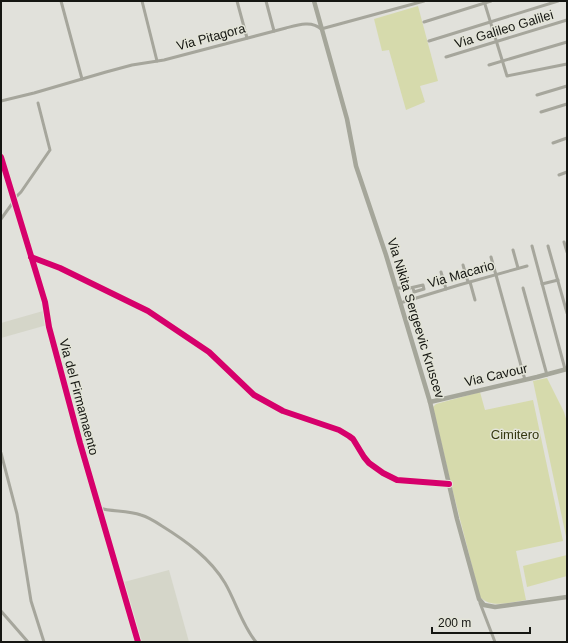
<svg xmlns="http://www.w3.org/2000/svg" width="568" height="643" font-family="Arial,sans-serif">
<rect width="100%" height="100%" fill="#e1e1db"/>
<!-- built -->
<g fill="#d5d6c9">
<polygon points="43,311 47,325 1,338 1,323"/>
<polygon points="169,570 189,642 141,642 124,582"/>
</g>
<!-- green -->
<g fill="#d6daac">
<polygon points="418,6 438,81 420,86 425,102 406,110 389,50 382,51 374,19"/>
<polygon points="547,378 564,412 567,422 567,541 533,381"/>
<path d="M480,392L485,410L533,400L563,541L516,551L526,600C511,602 492,609 480,597L451,484L433,407L436,404Z"/>
<polygon points="567,555 567,576 527,587 523,566"/>
</g>
<g fill="none" stroke-linecap="round" stroke-linejoin="round">
<!-- street -->
<g stroke="#a6a69c" stroke-width="3">
<polyline points="61,1 82,79"/>
<polyline points="142,1 157,61"/>
<polyline points="237,1 247,38"/>
<polyline points="266,1 274,31"/>
<polyline points="484,1 507,76 567,64"/>
<polyline points="424,22 491,1"/>
<polyline points="429,41 558,1"/>
<polyline points="446,57 567,20"/>
<polyline points="489,65 567,42"/>
<polyline points="537,95 567,86"/>
<path d="M1,101L34,93L106,72L132,65L164,60L286,28C297,25 312,20 321,29L424,1"/>
<polyline points="541,112 567,104"/>
<polyline points="553,143 567,138"/>
<polyline points="1,157 45,302 49,327 80,443 138,642"/>
<polyline points="559,175 567,172"/>
<polyline points="13,197 17,196 21,192 50,150 38,103"/>
<polyline points="1,219 14,201"/>
<polyline points="564,242 567,252"/>
<polyline points="532,246 565,369"/>
<polyline points="548,246 567,313"/>
<polyline points="513,250 518,268"/>
<polyline points="31,257 60,268 148,311 209,352 254,395 283,411 339,430 349,436 353,439 364,457 369,463 383,473 397,480 449,484"/>
<polyline points="491,257 525,380"/>
<polyline points="463,265 468,282"/>
<polyline points="441,272 446,289"/>
<polyline points="470,282 475,300"/>
<polyline points="542,284 558,280"/>
<polyline points="396,288 410,288 423,285 424,289 414,292 413,288"/>
<polyline points="523,288 547,375"/>
<polyline points="400,303 459,285 527,266"/>
<polyline points="1,453 17,514 31,601 44,642"/>
<path d="M99,508C112,512 127,510 141,515C148,517 156,522 162,526C186,541 210,558 225,583C236,602 242,625 256,642"/>
<polyline points="480,603 495,642"/>
<polyline points="1,611 28,642"/>
</g>
<!-- secondary -->
<g stroke="#a5a69a" stroke-width="4.5">
<polyline points="314,1 347,119 356,166 386,255 430,402 457,519 479,599 484,605 495,607 567,597"/>
<polyline points="430,402 537,377 567,369"/>
</g>
<!-- cycleway casing -->
<g stroke="#e3e4d8" stroke-width="8">
<g id="cycleway">
<polyline points="1,157 45,302 49,327 80,443 138,642"/>
<polyline points="31,257 60,268 148,311 209,352 254,395 283,411 339,430 349,436 353,439 364,457 369,463 383,473 397,480 449,484"/>
</g>
</g>
<!-- cycleway -->
<use href="#cycleway" stroke="#d6006c" stroke-width="6"/>
</g>
<g text-anchor="middle" dominant-baseline="central" stroke-width="3" stroke-linejoin="round" paint-order="stroke">
<!-- street labels -->
<g font-size="13" fill="#151612" stroke="#e3e4d8">
<text transform="translate(504 29) rotate(-17)">Via Galileo Galilei</text>
<text transform="translate(211 37) rotate(-15)">Via Pitagora</text>
<text transform="translate(461 274) rotate(-16)">Via Macario</text>
<text transform="translate(416 318) rotate(73)">Via Nikita Sergeevic Kruscev</text>
<text transform="translate(496 375) rotate(-13)">Via Cavour</text>
<text transform="translate(79 397) rotate(75)">Via del Firmamaento</text>
</g>
<!-- park labels -->
<g font-size="13" fill="#353711" stroke="#e3e4d8">
<text x="515" y="434">Cimitero</text>
</g>
</g>
<!-- border -->
<rect width="568" height="643" fill="none" stroke="#151612" stroke-width="4"/>
<!-- scale -->
<path d="M432 627v6h98v-6" fill="none" stroke="#151612" stroke-width="2"/>
<text x="438" y="627" font-size="12" fill="#151612" stroke="#e3e4d8" stroke-width="3" paint-order="stroke">200 m</text>
</svg>
